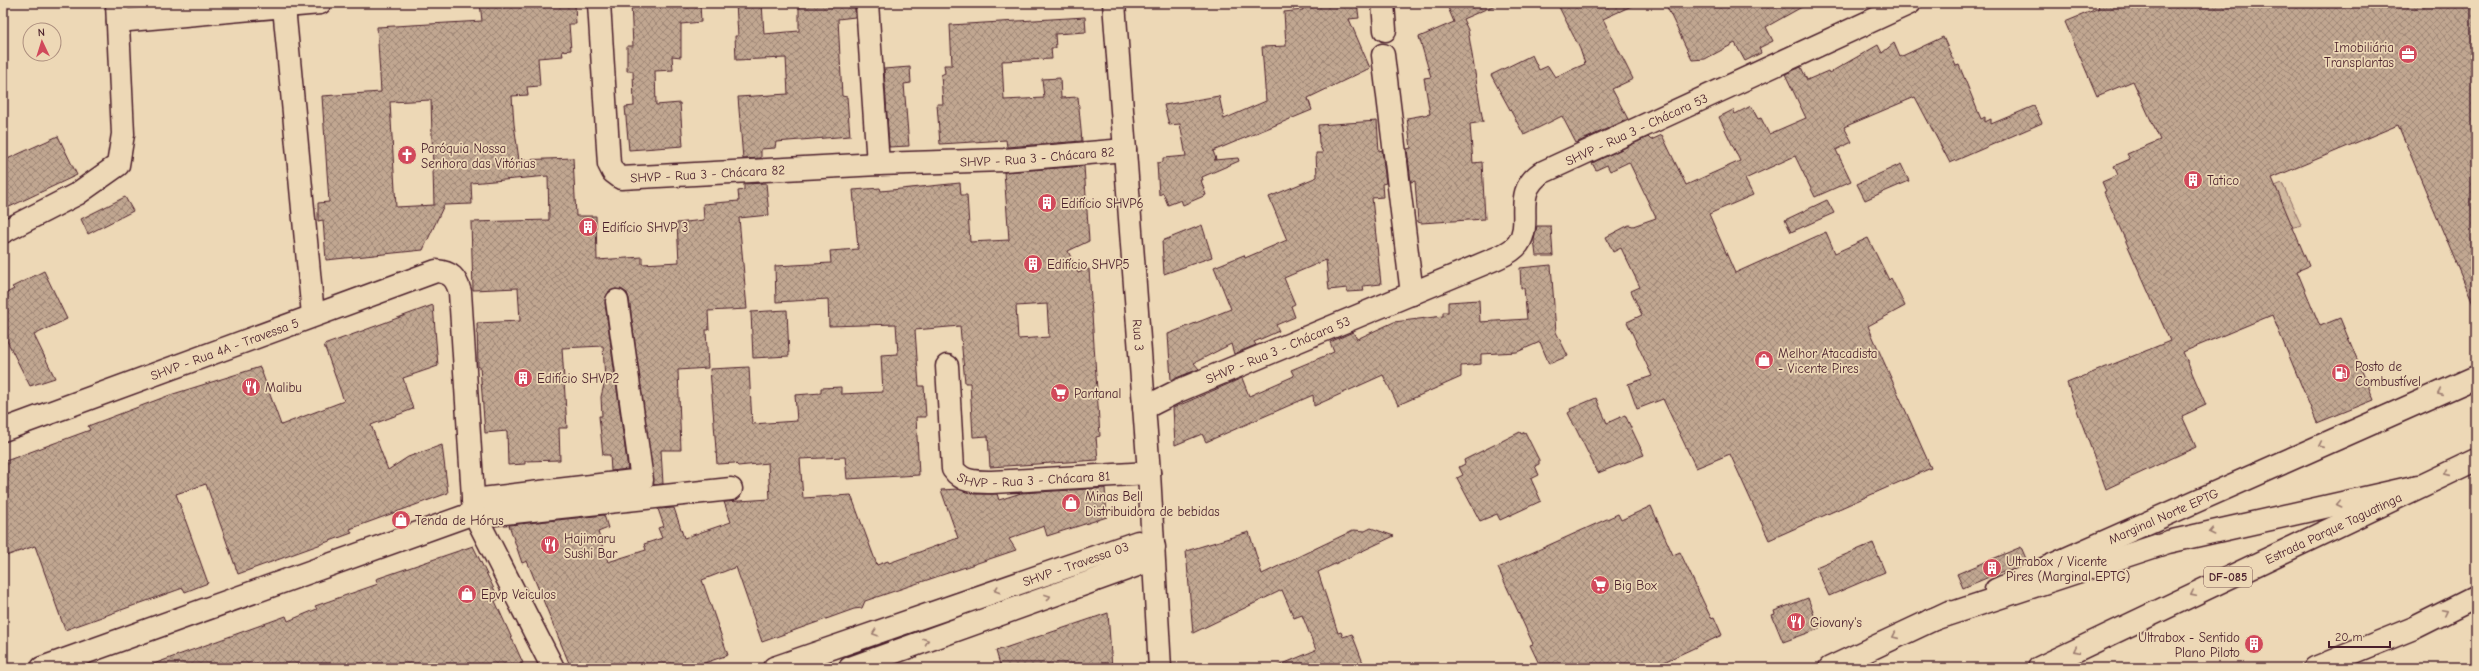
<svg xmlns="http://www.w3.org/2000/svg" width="2479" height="671" font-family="'Comic Neue',sans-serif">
<defs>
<pattern id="grass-tufts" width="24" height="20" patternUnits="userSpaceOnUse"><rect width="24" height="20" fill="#d2baa0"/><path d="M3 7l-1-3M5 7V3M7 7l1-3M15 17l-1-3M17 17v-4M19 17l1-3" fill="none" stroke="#b69f8a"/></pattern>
<pattern id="building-cross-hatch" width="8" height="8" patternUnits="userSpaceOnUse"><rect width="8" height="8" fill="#c1a791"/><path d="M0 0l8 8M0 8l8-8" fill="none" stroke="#9f8777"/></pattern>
</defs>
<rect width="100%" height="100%" fill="#edd8b6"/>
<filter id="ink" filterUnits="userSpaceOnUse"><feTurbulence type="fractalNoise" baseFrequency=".025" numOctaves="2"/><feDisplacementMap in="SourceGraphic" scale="8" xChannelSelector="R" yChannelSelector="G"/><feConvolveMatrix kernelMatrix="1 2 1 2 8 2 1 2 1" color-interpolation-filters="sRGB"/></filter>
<g filter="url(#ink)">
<!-- grass -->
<polygon fill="url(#grass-tufts)" stroke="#8e6c66" points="2282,183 2301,225 2286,230 2252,196"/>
<!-- building -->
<g fill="url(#building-cross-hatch)" stroke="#4a1f2b" fill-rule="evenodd">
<path d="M480,3H566V6L575,5L576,24H569L571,50L562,51L563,56L538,58L540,86L527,87L528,95L512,96L514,124L519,160L573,158L576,216H596L597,260L642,257V264L679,262L677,223L704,220L703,204L739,201L738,191L744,190V184L766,183L769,215L739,218L747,309L708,311L709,330H706L708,368L678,370L681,450H661L663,484L654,485L629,299L627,293L621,289L609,291L605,303L628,469L611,471L610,455H603L599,416H602L601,397L605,380L603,346L562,348L567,428H559L560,460L525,461V464L508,465L507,431L485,433L480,367H478L477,323L520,321L518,288L473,290L471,222L549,220L548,176L471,183L472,204L444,205L423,250L326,260L323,220L318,221V203L329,202L322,96L381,92L377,27L482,21ZM431,100L434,205L396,207L390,102Z"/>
<polygon points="631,3 700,3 701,22 681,24 681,57 672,56 673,70 655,71 656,105 680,103 683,146 629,150 625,107 634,106 633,71 627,71 627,46 633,46"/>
<polygon points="736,3 762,3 764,34 799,31 799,3 855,3 855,17 838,19 842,96 847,97 850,136 776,142 775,148 761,149 761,158 743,159 738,97 788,94 786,58 736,60 735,36 738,36"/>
<polygon points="1302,3 1357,3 1359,18 1349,19 1370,68 1308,98 1312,110 1213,151 1216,159 1214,160 1238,158 1239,161 1202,177 1203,180 1201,180 1206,195 1183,205 1181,200 1168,205 1163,193 1159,195 1157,163 1163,162 1163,158 1186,156 1180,124 1169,125 1164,105 1219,96 1224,119 1266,101 1262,47 1286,46 1284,12 1303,10"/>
<polygon points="1446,3 1500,3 1463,19 1468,30 1483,122 1470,124 1473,163 1482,162 1485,219 1421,223 1418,222 1415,181 1411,182 1407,149 1411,148 1407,118 1430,114 1424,78 1431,77 1419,37 1454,22"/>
<polygon points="1557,3 1638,3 1603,19 1633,79 1612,89 1628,119 1576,143 1562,116 1524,135 1491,75 1532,55 1539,70 1548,66 1555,77 1585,64 1580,49"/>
<polygon points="1665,3 1809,3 1766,27 1773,41 1759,48 1761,53 1745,61 1735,43 1705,59 1692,60"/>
<polygon points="2097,3 2476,3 2476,310 2398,125 2272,178 2309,266 2297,271 2320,326 2340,318 2374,400 2317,423 2272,315 2183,352 2206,405 2182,416 2196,447 2106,489 2067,383 2170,341 2104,192 2106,191 2102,182 2118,175 2114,166 2130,159 2127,154 2160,140 2133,81 2097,96 2065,22 2099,8"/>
<polygon points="1085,17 1086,32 1055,34 1056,48 1051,48 1052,59 1002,61 1004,100 1044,98 1042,79 1060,78 1061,98 1078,97 1082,141 1007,147 1006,140 940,144 937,104 943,104 941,75 945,73 944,65 952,65 950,25"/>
<polygon points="1943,37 1956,66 1959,65 1981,119 1985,117 1985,122 1991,119 1991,124 2034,106 2042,123 1950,163 1915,97 1844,127 1852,142 1836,150 1851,181 1815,197 1795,156 1745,179 1753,195 1709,214 1735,273 1826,232 1835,253 1868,238 1889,280 1891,278 1905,306 1868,326 1931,468 1769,540 1730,454 1696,468 1663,399 1637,409 1628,384 1652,376 1627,322 1642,315 1631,291 1640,287 1621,248 1613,252 1606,237 1629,225 1633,226 1656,218 1629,162 1610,171 1607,165 1596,170 1592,163 1648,137 1651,140 1662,135 1686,185 1740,161 1719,117 1733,110 1735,114 1751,106 1758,119 1761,118 1769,134 1806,118 1785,74 1801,67 1807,80 1828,71 1829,73 1878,45 1882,53 1894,43 1900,57"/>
<polygon points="910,67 911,83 904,84 909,146 889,147 884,69"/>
<polygon points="1377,121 1379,151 1382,150 1386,183 1382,184 1383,197 1372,198 1381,284 1363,286 1364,291 1347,292 1347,288 1329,290 1326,260 1284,278 1295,304 1291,306 1295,317 1276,325 1279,331 1254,342 1256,345 1234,354 1231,344 1194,363 1199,369 1171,380 1168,334 1231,309 1214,267 1244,255 1245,258 1287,240 1269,197 1317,177 1316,153 1323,153 1319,144 1318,125"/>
<polygon points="58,136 77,175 3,210 3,161"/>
<polygon points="1901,164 1909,181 1865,200 1857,184"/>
<path d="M1084,166L1089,241L1068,251L1078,273L1089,269L1100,436L1096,437L1098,460L990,467L988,436L973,437L970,383H965L960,326L915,330L919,386H924L926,417H916L919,475L847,479L845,457L800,459L803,498L851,495L877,565L888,561L889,563L958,538L941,490L958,489L974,494H997L999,500L1021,493L1105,488L1107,517L1047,536L1044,526L1009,539L1016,550L865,601L862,608L854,609L762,642L736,567L702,580L728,655L690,668H571L527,561L522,563L509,525L604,515L608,528L598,532L608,562L646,550L644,544L662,538L658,528L664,526L658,509L674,508L684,538L731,522L724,502L770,499L768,463L738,466L735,463L717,464L710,369L749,367L752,424L797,421L795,395L821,393V388L841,387V394L883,392L881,355L898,354L896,324L829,326L828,299L776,302L775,266L831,263L830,251L858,249L853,190L880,188L881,191L960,183L961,195H967L970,242L1009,240L1004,172ZM1047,304L1049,337L1018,339L1016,306Z"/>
<polygon points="125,197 133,211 88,234 81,219"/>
<polygon points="1827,200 1834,213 1791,232 1785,220"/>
<polygon points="1202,225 1212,257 1164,274 1162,241"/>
<polygon points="1537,226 1551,226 1553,256 1536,256 1534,240"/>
<polygon points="1551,265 1556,332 1568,356 1549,364 1540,342 1517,352 1481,354 1481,364 1461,366 1461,377 1398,405 1383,375 1314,406 1313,395 1206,442 1202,434 1175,445 1173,408 1242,378 1249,396 1294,376 1291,370 1334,352 1330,342 1353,332 1357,339 1394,322 1443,316 1443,312 1448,312 1448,302 1479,300 1480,322 1527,319 1524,288 1521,288 1520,268"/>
<polygon points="44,271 67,319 34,335 55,378 30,386 3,333 3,295 14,289 12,287"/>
<polygon points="433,305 438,366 403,378 413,409 371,425 388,470 408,457 442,445 448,493 350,529 352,533 238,574 206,484 176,494 208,583 185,592 183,588 65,630 35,546 3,557 3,462 90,430 88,426 170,395 260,367 281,425 344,401 324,345"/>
<polygon points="787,310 789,356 753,358 751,312"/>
<polygon points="1596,398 1607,423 1625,415 1644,455 1598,473 1568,413 1571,411 1570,409"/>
<polygon points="1520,432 1521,434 1525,432 1539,460 1539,464 1535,466 1539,475 1531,479 1541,501 1500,520 1497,514 1480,521 1457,478 1463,475 1459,467 1465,464 1464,460"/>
<polygon points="1651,506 1673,555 1680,552 1711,618 1714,617 1722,635 1651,668 1541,668 1530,645 1533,644 1498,568 1618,514 1621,520"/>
<polygon points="1371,528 1394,536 1318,572 1338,633 1341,632 1343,637 1352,634 1365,668 1273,668 1316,650 1302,615 1294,618 1282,590 1193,633 1186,551 1249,532 1262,574 1354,530 1365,531"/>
<polygon points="1873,543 1885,572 1829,596 1816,567"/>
<polygon points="473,546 499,599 495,601 523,663 520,664 522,668 148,668 148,666 286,616 288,621 317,609 315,606 378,584 376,579"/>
<polygon points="2021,547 2027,561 1963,588 1957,574"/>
<polygon points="1808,598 1819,629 1783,642 1772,615 1775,614 1774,611"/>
<polygon points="1108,613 1112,668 1001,668 996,651"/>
</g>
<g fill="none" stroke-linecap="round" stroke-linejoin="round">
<!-- street casing -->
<g stroke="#4a1f2b" stroke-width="25">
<g id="street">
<path id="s1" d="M599,3L609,164L613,172L621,178L878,164L1004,160L1125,150"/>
<polyline points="867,3 878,164"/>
<polyline points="1383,3 1385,30"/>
<polyline points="284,7 313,315"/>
<polyline points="118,21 320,3"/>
<polyline points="1383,55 1412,294"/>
<polyline points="3,232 77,194 118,165 123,134 117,3"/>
<path id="s2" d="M947,366L953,469C963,483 977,482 992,482L1149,473"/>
<path id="s3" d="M1144,408L1178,391L1497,258C1504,255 1513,251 1518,244C1534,221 1511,194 1541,173L1910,3"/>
<path id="s4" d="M3,430L436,271C451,272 456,278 460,292L474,513L553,668"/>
<polyline points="473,500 642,480 617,301"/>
<polyline points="476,516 731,489"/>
<polyline points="42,668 474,513"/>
</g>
</g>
<!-- secondary casing -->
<g stroke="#4a1f2b" stroke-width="25">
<g id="secondary">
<path id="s5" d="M1114,3L1149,473L1160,668"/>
<path id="s6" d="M774,668L1138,542L1154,547L1146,562L850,668"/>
</g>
</g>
<!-- primary casing -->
<g stroke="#4a1f2b" stroke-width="25">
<g id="primary">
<path id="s7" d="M1996,590L2476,377"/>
<polyline points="1830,668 1949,612"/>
</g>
</g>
<!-- highway casing -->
<g stroke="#4a1f2b" stroke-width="25">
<g id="highway">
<polyline points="1931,620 2168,542 2418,486"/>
<path id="s8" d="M2039,668L2476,460"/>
<polyline points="2315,668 2414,628 2476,597"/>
</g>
</g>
<!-- street -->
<use href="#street" stroke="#edd8b6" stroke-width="22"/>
<!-- secondary -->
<use href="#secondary" stroke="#edd8b6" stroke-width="22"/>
<!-- primary -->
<use href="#primary" stroke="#edd8b6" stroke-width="22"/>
<!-- highway -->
<use href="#highway" stroke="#edd8b6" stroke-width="22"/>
</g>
<!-- one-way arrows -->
<defs><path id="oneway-chevron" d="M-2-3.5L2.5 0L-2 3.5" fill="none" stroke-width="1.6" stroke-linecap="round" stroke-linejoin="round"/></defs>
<g stroke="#9c7c70">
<use href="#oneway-chevron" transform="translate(2440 393) rotate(156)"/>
<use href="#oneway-chevron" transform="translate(2321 445) rotate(156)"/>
<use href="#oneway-chevron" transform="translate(2447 473) rotate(156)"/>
<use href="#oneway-chevron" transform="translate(2339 504) rotate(167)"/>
<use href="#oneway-chevron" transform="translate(2212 532) rotate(167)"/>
<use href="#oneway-chevron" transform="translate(997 590) rotate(161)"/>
<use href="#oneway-chevron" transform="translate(2193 594) rotate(154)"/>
<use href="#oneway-chevron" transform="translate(1048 597) rotate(-20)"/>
<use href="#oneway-chevron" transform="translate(2445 612) rotate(-27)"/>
<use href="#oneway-chevron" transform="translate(875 633) rotate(161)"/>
<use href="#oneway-chevron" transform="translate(1895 636) rotate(156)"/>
<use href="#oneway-chevron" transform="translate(926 641) rotate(-20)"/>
<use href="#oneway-chevron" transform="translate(2076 650) rotate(154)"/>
</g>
</g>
<!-- icons -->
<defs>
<g id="office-disc" transform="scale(1)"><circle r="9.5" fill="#d1495b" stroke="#edd8b6"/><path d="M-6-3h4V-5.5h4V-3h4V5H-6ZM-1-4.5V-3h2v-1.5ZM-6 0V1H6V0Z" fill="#fff"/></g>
<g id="church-disc" transform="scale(1)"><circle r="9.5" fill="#d1495b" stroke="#edd8b6"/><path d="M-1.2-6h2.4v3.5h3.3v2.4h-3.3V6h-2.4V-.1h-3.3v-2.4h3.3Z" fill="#fff"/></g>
<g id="building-disc" transform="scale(1)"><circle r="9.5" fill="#d1495b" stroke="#edd8b6"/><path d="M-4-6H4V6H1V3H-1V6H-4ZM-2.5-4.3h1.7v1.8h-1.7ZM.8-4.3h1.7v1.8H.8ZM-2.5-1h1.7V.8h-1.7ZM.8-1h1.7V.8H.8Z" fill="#fff"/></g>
<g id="shop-disc" transform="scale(1)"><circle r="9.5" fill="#d1495b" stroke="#edd8b6"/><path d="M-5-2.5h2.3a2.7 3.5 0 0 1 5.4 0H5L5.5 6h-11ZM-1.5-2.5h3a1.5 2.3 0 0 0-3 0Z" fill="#fff"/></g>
<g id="fuel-disc" transform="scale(1)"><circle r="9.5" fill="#d1495b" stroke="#edd8b6"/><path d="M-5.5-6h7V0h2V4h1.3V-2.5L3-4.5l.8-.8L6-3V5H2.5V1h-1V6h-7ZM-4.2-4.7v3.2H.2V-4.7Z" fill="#fff"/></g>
<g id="restaurant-disc" transform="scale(1)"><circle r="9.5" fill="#d1495b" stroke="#edd8b6"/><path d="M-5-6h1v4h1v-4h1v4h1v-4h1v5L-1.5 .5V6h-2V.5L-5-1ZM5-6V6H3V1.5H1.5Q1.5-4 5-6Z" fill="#fff"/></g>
<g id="supermarket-disc" transform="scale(1)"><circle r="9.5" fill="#d1495b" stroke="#edd8b6"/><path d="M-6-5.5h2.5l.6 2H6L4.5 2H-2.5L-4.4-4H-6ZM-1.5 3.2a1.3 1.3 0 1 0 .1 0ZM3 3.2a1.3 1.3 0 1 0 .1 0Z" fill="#fff"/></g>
</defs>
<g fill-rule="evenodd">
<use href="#office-disc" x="2408" y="54"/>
<use href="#church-disc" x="407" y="155"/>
<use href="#building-disc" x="2193" y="180"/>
<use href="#building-disc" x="1047" y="203"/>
<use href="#building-disc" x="588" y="227"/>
<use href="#building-disc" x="1033" y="264"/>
<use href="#shop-disc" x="1764" y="360"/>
<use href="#fuel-disc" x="2341" y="373"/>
<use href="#building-disc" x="523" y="378"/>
<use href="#restaurant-disc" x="251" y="387"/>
<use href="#supermarket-disc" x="1060" y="393"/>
<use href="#shop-disc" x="1071" y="503"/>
<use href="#shop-disc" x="401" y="520"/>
<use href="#restaurant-disc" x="550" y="545"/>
<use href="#building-disc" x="1992" y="568"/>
<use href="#supermarket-disc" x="1600" y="585"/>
<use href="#shop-disc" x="467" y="594"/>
<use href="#restaurant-disc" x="1796" y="622"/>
<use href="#building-disc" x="2254" y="644"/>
</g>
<g text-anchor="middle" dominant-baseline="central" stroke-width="3.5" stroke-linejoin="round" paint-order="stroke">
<!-- shield labels -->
<rect fill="#edd8b6" stroke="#7b5655" stroke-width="1" x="2204" y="567" width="48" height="20" rx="3"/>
<g font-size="12" font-weight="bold" fill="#4a1f2b">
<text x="2228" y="577">DF-085</text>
</g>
<!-- poi labels -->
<g font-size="13" fill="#4a1f2b" stroke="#edd8b6" text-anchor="start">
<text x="2394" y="47" text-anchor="end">Imobiliária<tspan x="2394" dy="15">Transplantas</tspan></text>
<text x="421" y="148">Paróquia Nossa<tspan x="421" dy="15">Senhora das Vitórias</tspan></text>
<text x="2207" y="180">Tatico</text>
<text x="1061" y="203">Edifício SHVP6</text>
<text x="602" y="227">Edifício SHVP 3</text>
<text x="1047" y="264">Edifício SHVP5</text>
<text x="1778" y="353">Melhor Atacadista<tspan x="1778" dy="15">- Vicente Pires</tspan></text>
<text x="2355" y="366">Posto de<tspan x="2355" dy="15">Combustível</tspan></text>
<text x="537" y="378">Edifício SHVP2</text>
<text x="265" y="387">Malibu</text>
<text x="1074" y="393">Pantanal</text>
<text x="1085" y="496">Minas Bell<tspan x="1085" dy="15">Distribuidora de bebidas</tspan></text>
<text x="415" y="520">Tenda de Hórus</text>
<text x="564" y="538">Hajimaru<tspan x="564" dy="15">Sushi Bar</tspan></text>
<text x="2006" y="561">Ultrabox / Vicente<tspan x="2006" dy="15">Pires (Marginal EPTG)</tspan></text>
<text x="1614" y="585">Big Box</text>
<text x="481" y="594">Epvp Veiculos</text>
<text x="1810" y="622">Giovany's</text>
<text x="2240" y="637" text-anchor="end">Ultrabox - Sentido<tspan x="2240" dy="15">Plano Piloto</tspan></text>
</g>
<!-- street labels -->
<g font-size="13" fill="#4a1f2b" stroke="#edd8b6">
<text stroke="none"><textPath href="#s3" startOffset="592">SHVP - Rua 3 - Chácara 53</textPath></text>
<text stroke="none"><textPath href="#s1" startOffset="597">SHVP - Rua 3 - Chácara 82</textPath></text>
<text stroke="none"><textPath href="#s1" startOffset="267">SHVP - Rua 3 - Chácara 82</textPath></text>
<text stroke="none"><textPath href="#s5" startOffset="333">Rua 3</textPath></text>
<text stroke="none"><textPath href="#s4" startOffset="236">SHVP - Rua 4A - Travessa 5</textPath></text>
<text stroke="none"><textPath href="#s3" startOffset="146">SHVP - Rua 3 - Chácara 53</textPath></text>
<text stroke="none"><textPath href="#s2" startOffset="188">SHVP - Rua 3 - Chácara 81</textPath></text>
<text stroke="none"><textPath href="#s7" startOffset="183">Marginal Norte EPTG</textPath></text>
<text stroke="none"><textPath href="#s8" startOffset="326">Estrada Parque Taguatinga</textPath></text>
<text stroke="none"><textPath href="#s6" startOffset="319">SHVP - Travessa 03</textPath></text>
</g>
</g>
<!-- margin -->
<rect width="2479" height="671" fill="none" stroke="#edd8b6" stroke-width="16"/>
<rect x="8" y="8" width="2463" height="655" fill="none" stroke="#4a1f2b" stroke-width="1.5" filter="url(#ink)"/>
<!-- north arrow -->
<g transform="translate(42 42) rotate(356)"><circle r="19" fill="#edd8b6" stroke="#ac8e7e"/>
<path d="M0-3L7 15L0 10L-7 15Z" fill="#d1495b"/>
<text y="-6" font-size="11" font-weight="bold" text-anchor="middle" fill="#4a1f2b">N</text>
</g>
<!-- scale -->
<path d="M2329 641v6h61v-6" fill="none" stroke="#4a1f2b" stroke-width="2"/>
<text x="2335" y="641" font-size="12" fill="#4a1f2b" stroke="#edd8b6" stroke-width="3" paint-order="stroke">20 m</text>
</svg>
